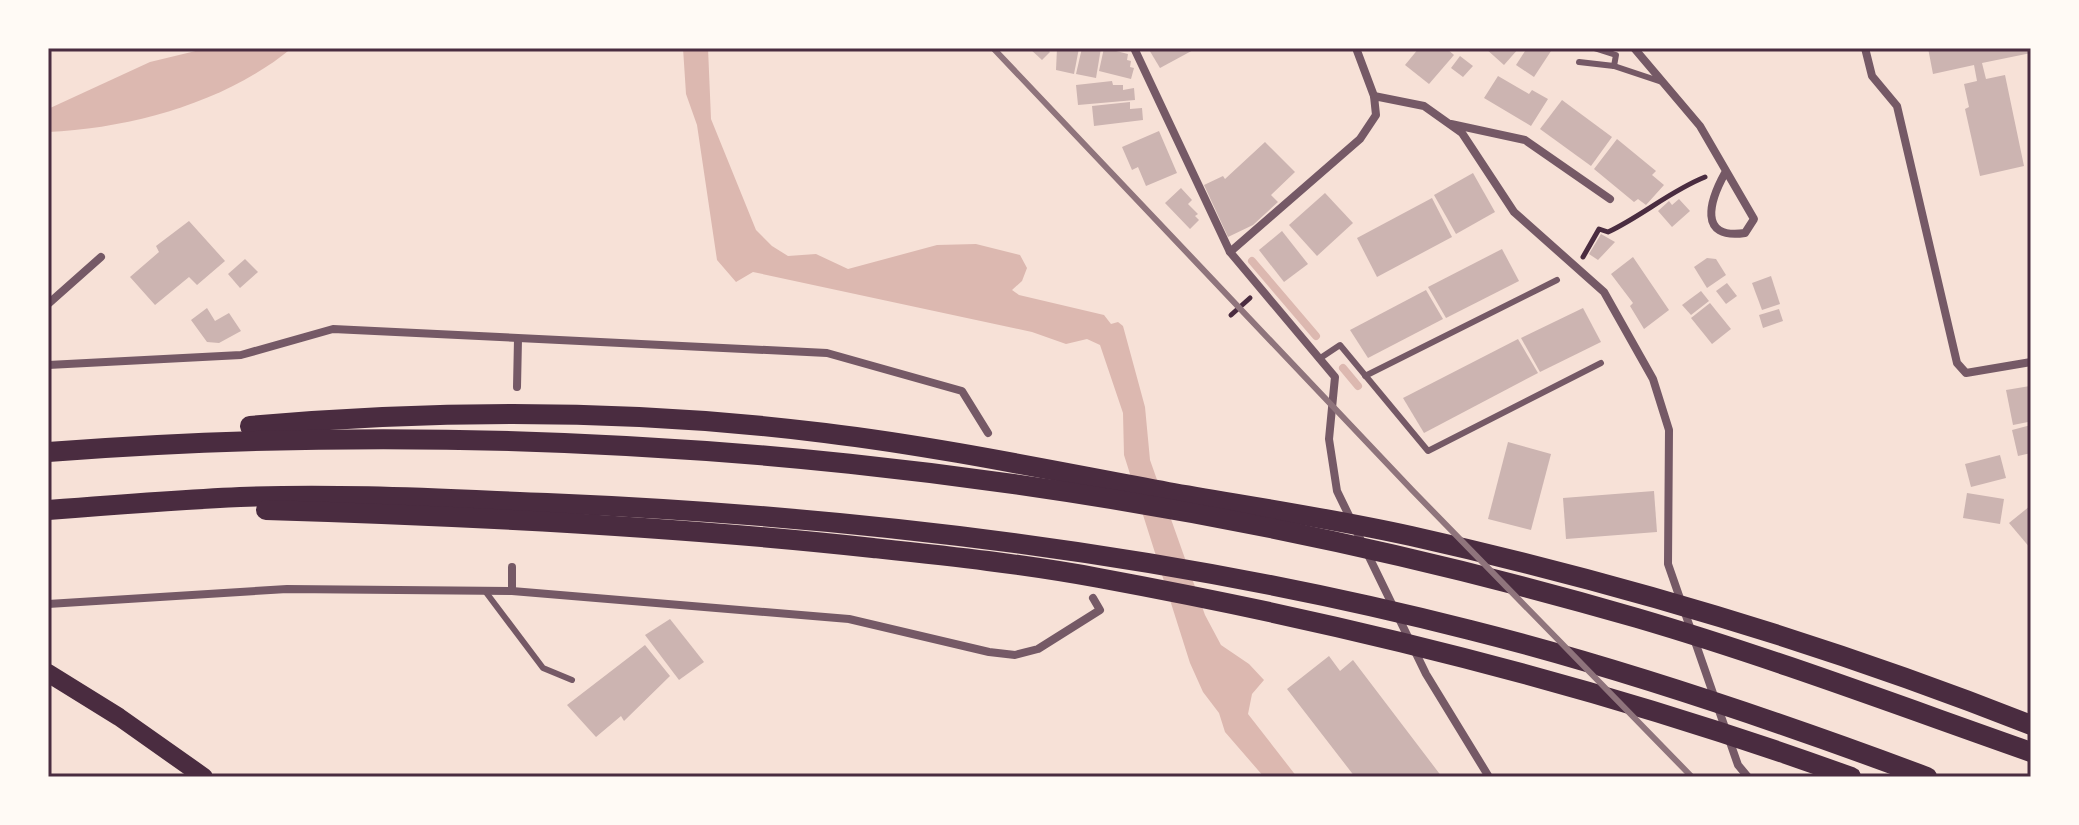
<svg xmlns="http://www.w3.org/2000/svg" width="2079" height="825" font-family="Ubuntu,sans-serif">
<rect width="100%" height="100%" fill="#f7e1d7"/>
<!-- water -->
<g fill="#dcb8b0">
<path d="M208,48H292C226,102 133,128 48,132V109L150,62Z"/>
<polygon points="683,48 708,48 711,119 756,230 772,246 788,256 816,254 848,269 937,245 976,244 1020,255 1027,268 1022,281 1012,290 1019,295 1104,315 1111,324 1118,322 1123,326 1145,407 1150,460 1205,615 1221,645 1249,664 1264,680 1252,694 1248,714 1297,777 1264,777 1225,732 1219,713 1203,692 1190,663 1124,455 1123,413 1100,345 1087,339 1066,344 1032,332 753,272 736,282 717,260 697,125 686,94"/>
</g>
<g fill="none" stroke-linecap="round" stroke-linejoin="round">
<!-- stream -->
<g stroke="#dcb8b0" stroke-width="8">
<polyline points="1252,261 1316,336"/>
<polyline points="1343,368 1358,386"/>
</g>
</g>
<!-- building -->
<g fill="#ccb4b1">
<polygon points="1029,48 1046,48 1050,52 1042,60"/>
<polygon points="1057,48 1079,48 1074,74 1056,70"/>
<polygon points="1082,48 1101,48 1096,78 1076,74"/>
<polygon points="1104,48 1128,54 1127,60 1131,61 1130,67 1134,68 1131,79 1099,71"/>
<polygon points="1148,48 1197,48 1160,68"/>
<polygon points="1419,48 1446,48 1454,55 1429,84 1405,65"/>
<polygon points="1485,48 1519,48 1504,65"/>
<polygon points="1527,48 1553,48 1534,77 1516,65"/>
<polygon points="1928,48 2031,48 2031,53 1982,63 1986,79 2005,75 2024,166 1980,176 1965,109 1969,107 1964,84 1977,81 1974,65 1933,74"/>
<polygon points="1460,56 1473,66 1463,77 1451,68"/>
<polygon points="1498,76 1529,94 1532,90 1548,99 1531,126 1484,98"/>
<polygon points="1112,81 1113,85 1123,85 1123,90 1134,88 1135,100 1078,105 1076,85"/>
<polygon points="1562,100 1612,137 1591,166 1540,129"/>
<polygon points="1130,102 1130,109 1142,108 1143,120 1094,126 1092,106"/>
<polygon points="1159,131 1177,173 1146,186 1138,167 1132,170 1122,147"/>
<polygon points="1617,139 1656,171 1652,175 1664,185 1646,205 1638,199 1634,202 1594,169"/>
<polygon points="1265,142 1295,172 1271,195 1278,202 1253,225 1228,237 1204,185 1223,176 1225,179"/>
<polygon points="1473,173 1495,212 1456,234 1434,195"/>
<polygon points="1181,188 1192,200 1188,204 1198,214 1195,216 1199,220 1190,229 1165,203"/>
<polygon points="1325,193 1353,223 1317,256 1289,225"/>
<polygon points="1432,198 1452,237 1377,277 1357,238"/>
<polygon points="1679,199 1690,211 1672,227 1658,211 1669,201 1672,205"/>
<polygon points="189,221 225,261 197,285 189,277 155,305 130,277 159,252 156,246"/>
<polygon points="1282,231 1308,264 1284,282 1259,250"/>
<polygon points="1601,234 1615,242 1598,260 1589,254"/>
<polygon points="1502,249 1519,281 1446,318 1428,287"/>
<polygon points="1633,257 1669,310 1644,329 1630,306 1633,303 1611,274"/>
<polygon points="1707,258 1716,259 1726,275 1707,288 1694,267"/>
<polygon points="245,259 258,272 240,288 228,274"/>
<polygon points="1771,276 1780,304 1762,310 1752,283"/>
<polygon points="1727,283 1737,296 1726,304 1716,291"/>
<polygon points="1426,290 1443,319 1368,358 1350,330"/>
<polygon points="1701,291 1709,301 1691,315 1682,305"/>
<polygon points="1710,303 1731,329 1712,344 1691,318"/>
<polygon points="207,308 215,321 229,313 241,331 219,343 207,342 191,320"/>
<polygon points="1583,308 1601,342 1540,372 1521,338"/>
<polygon points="1779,309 1783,321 1763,328 1759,315"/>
<polygon points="1518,339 1538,373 1424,433 1403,398"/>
<polygon points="2030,386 2028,422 2013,425 2006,390"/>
<polygon points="2031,425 2031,453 2018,456 2012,430"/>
<polygon points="1508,442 1551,454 1531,530 1488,519"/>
<polygon points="2000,455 2006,478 1971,487 1965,464"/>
<polygon points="1654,491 1657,532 1566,539 1563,498"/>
<polygon points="1967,493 2004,499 2000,524 1963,518"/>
<polygon points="2030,506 2031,507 2031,549 2009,523"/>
<polygon points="670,619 704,662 679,680 645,635"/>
<polygon points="645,645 670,676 624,721 621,716 596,737 567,705"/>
<polygon points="1329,656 1340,671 1353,660 1442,777 1355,777 1287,689"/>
</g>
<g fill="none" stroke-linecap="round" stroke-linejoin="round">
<!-- path -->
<g stroke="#4a2c40" stroke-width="5">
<path d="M1583,257L1599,229L1608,232C1642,216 1670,191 1705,177"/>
<polyline points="1231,315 1250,298"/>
</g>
<!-- service -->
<g stroke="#755966" stroke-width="6">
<polyline points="1594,48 1616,55 1614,66"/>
<polyline points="1579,62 1614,66 1662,82"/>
<polyline points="1319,359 1340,345 1428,451 1601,363"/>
<polyline points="1365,376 1557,280"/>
<polyline points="485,591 543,668 572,680"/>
</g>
<!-- minor -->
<g stroke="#755966" stroke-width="8">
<polyline points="1134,48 1230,252 1335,377 1329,439 1337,491 1426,674 1489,777"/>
<polyline points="1356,48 1374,96"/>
<path d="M1634,48L1700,126L1754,219L1745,233C1697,240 1710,200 1725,173"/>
<polyline points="1865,48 1872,76 1897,106 1957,363 1966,373 2031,362"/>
<polyline points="1451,124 1525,140 1610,199"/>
<polyline points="1230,252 1360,139 1376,115 1374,96 1424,106 1462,133 1514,212 1604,292 1653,379 1669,430 1668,564 1738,765 1748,777"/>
<polyline points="48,304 101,257"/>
<polyline points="48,365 241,355 333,329 827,353 962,391 988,433"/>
<polyline points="517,387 518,339"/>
<polyline points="512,567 512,591"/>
<polyline points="48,604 287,589 512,591 849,619 989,652 1015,655 1038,649 1100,610 1093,598"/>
</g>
<!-- primary -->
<polyline stroke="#4a2c40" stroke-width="18" points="48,673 119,717 204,777"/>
<!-- motorway -->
<g stroke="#4a2c40" stroke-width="20">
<path d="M250,426C441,409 634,409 825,433C940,447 1054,471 1168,492C1248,506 1330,518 1411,536C1621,583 1831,646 2031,725"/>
<path d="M48,452C581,411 1123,469 1637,618C1770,657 1900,706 2031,752"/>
<path d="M48,510C112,505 176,500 240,497C342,493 445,499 547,503C857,516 1168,553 1470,630C1625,669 1777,721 1927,777"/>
<path d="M266,510C469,516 671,526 873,548C948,556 1024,564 1099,578C1354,625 1607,688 1851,777"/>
</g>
<!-- rail -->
<polyline stroke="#8f747c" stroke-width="6" points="993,48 1413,491 1692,777"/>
</g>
<!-- border -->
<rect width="2079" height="825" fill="none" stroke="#fffaf5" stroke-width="100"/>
<rect x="50" y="50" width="1979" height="725" fill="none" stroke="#4a2c40" stroke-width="3"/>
</svg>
